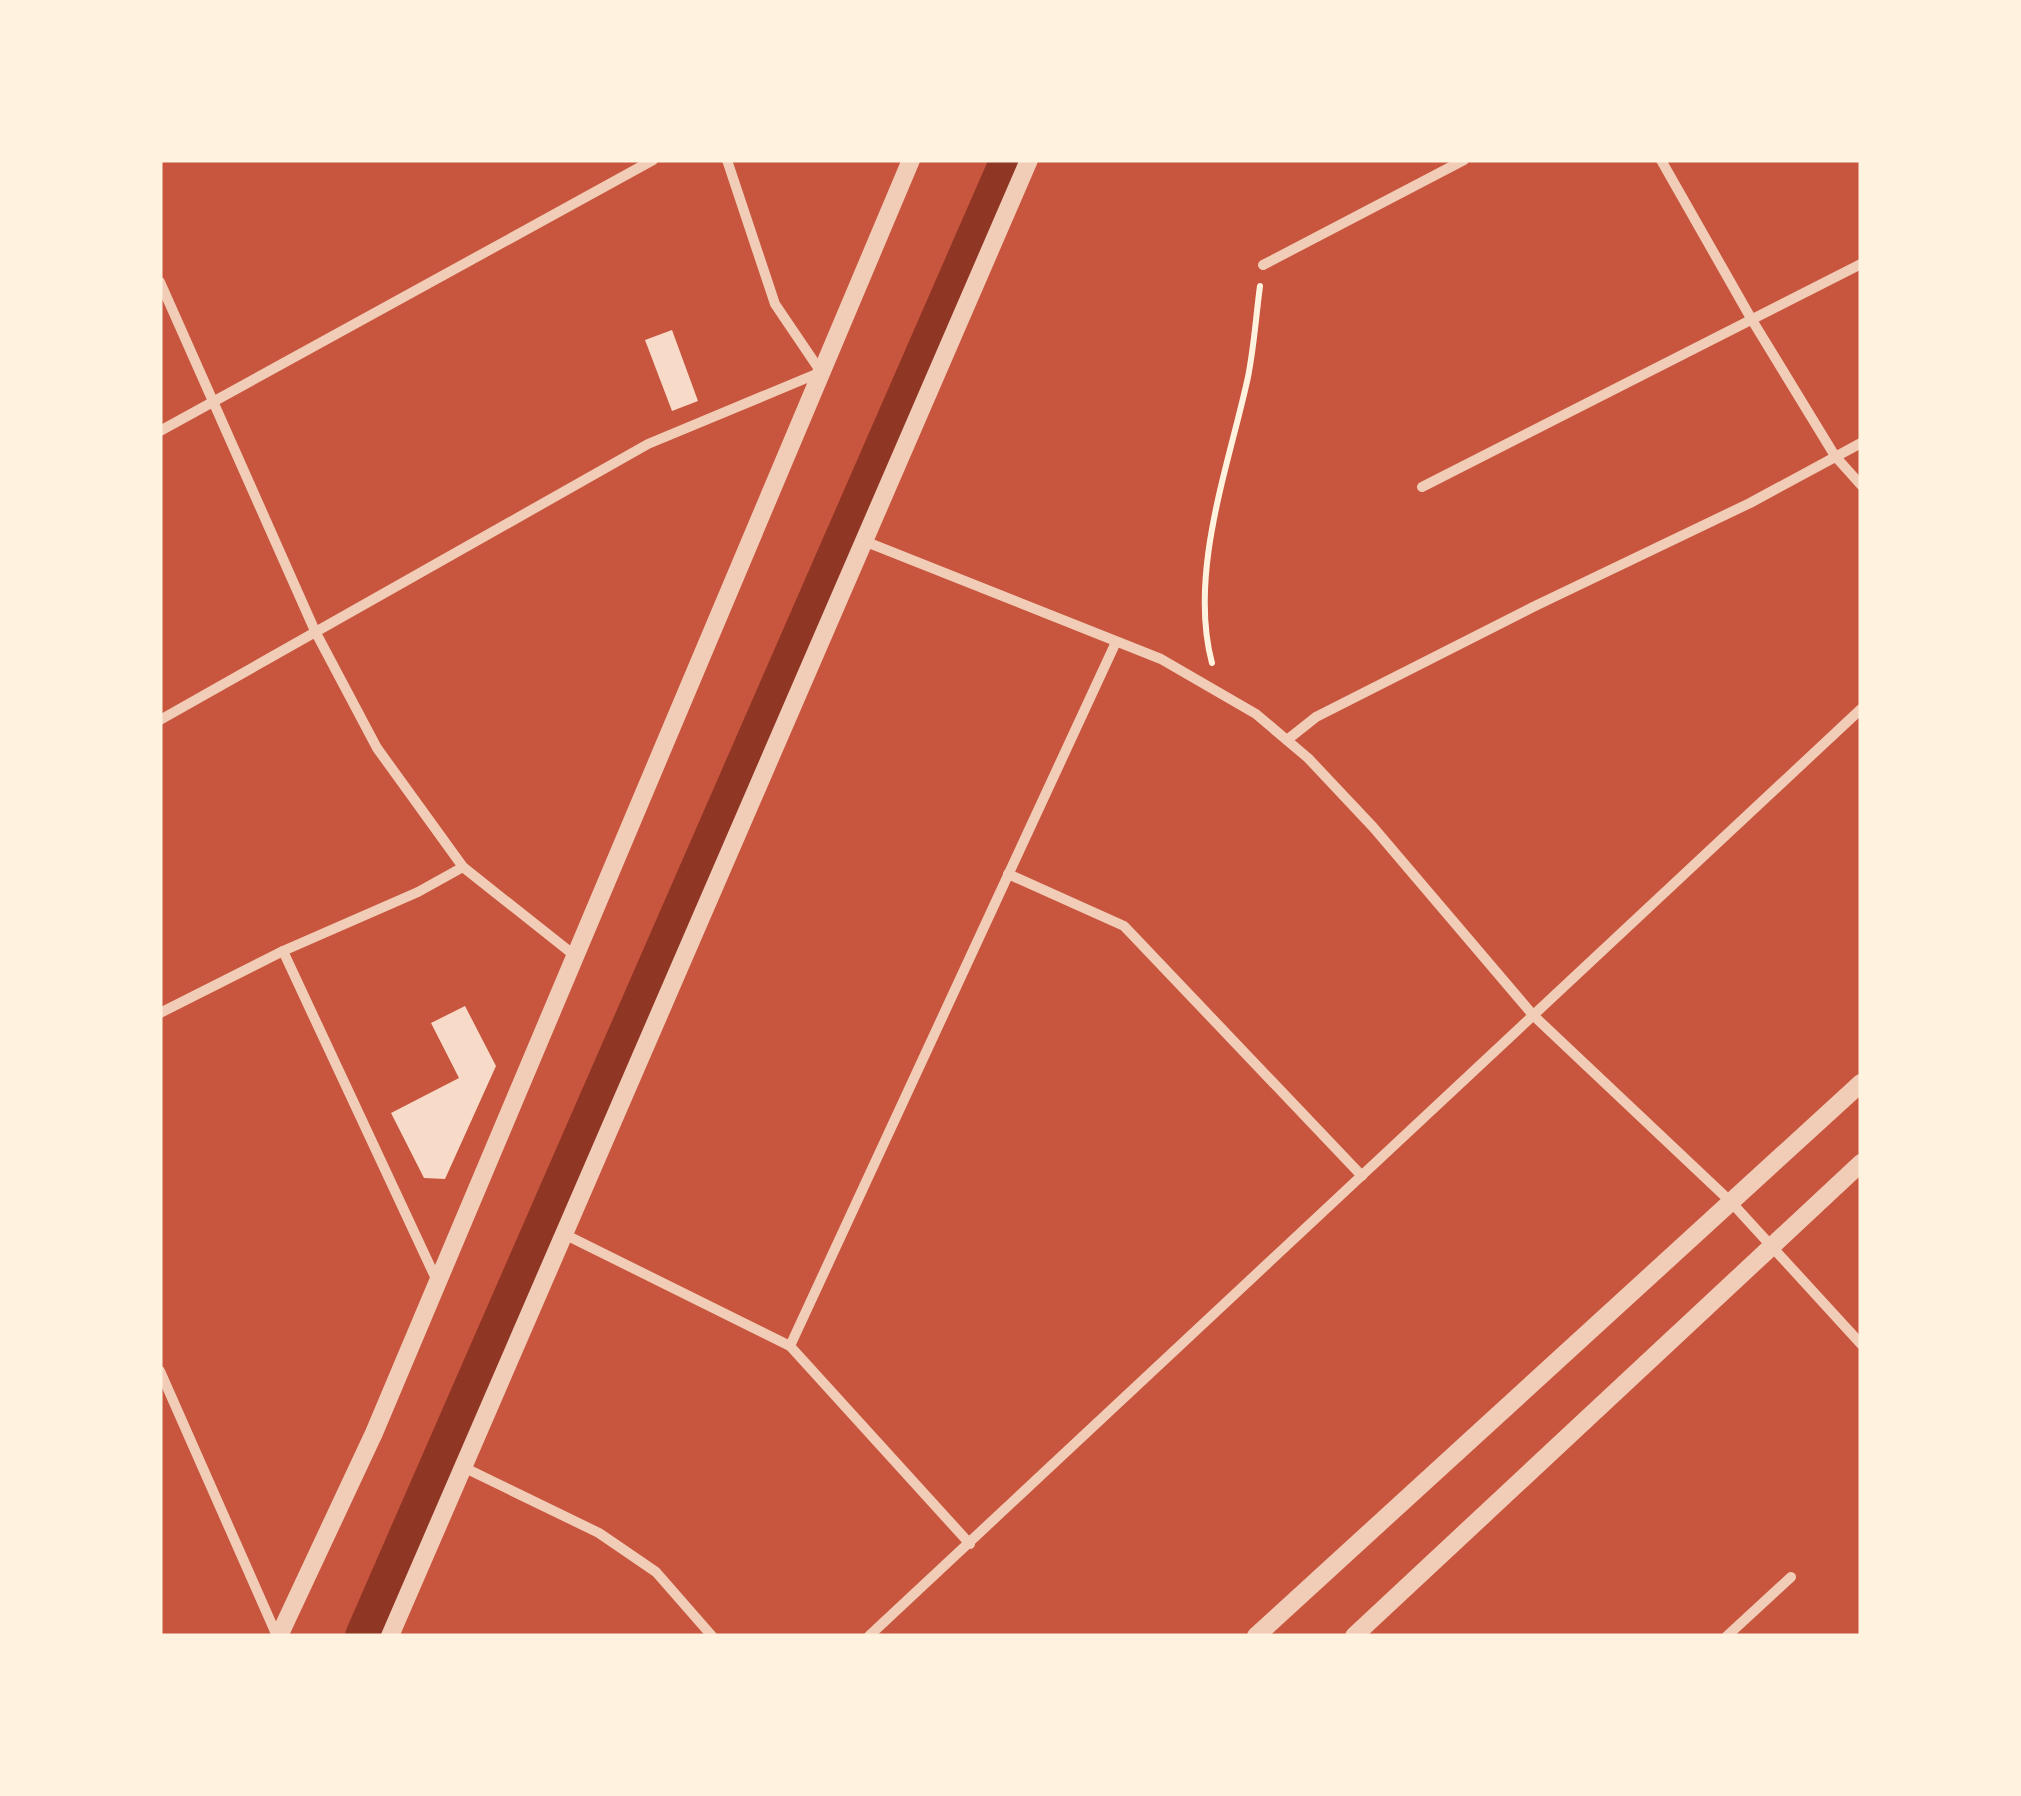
<svg xmlns="http://www.w3.org/2000/svg" width="2021" height="1796" font-family="Lato,sans-serif">
<rect width="100%" height="100%" fill="#c8553d"/>
<g fill="none" stroke-linecap="round" stroke-linejoin="round">
<!-- canal -->
<polyline stroke="#8f3625" stroke-width="38" points="364,1636 1009,160"/>
</g>
<!-- building -->
<g fill="#f7dbc8">
<polygon points="672,330 698,401 672,411 645,340"/>
<polygon points="465,1006 496,1066 445,1179 424,1178 391,1113 459,1078 431,1023"/>
</g>
<g fill="none" stroke-linecap="round" stroke-linejoin="round">
<!-- path -->
<path stroke="#fff3e0" stroke-width="6" d="M1212,663C1188,573 1229,465 1248,377C1254,347 1256,316 1260,286"/>
<!-- minor -->
<g stroke="#f1ccb7" stroke-width="10">
<polyline points="1661,160 1752,320 1835,456 1861,485"/>
<polyline points="1263,265 1464,160"/>
<polyline points="160,282 315,631 377,748 463,867 574,955"/>
<polyline points="160,431 653,160"/>
<polyline points="1422,487 1861,264"/>
<polyline points="864,541 1161,659 1256,714 1308,758 1373,827 1533,1015 1731,1202 1861,1344"/>
<polyline points="160,720 648,444 821,372 775,304 727,160"/>
<polyline points="1287,740 1316,717 1533,607 1750,503 1861,443"/>
<polyline points="1008,874 1124,926 1362,1176"/>
<polyline points="283,951 437,1281"/>
<polyline points="160,1013 283,951 418,892 463,867"/>
<polyline points="564,1234 790,1346 970,1544"/>
<polyline points="790,1346 1116,642"/>
<polyline points="160,1371 277,1636"/>
<polyline points="463,1467 599,1533 656,1572 712,1636"/>
<polyline points="869,1636 1861,709"/>
<polyline points="1727,1636 1791,1577"/>
</g>
<!-- tertiary -->
<g stroke="#f1ccb7" stroke-width="18">
<polyline points="279,1636 374,1433 911,160"/>
<polyline points="390,1636 1029,160"/>
<polyline points="1256,1636 1861,1083"/>
<polyline points="1354,1636 1861,1163"/>
</g>
</g>
<!-- border -->
<rect width="2021" height="1796" fill="none" stroke="#fff3e0" stroke-width="325"/>
</svg>
